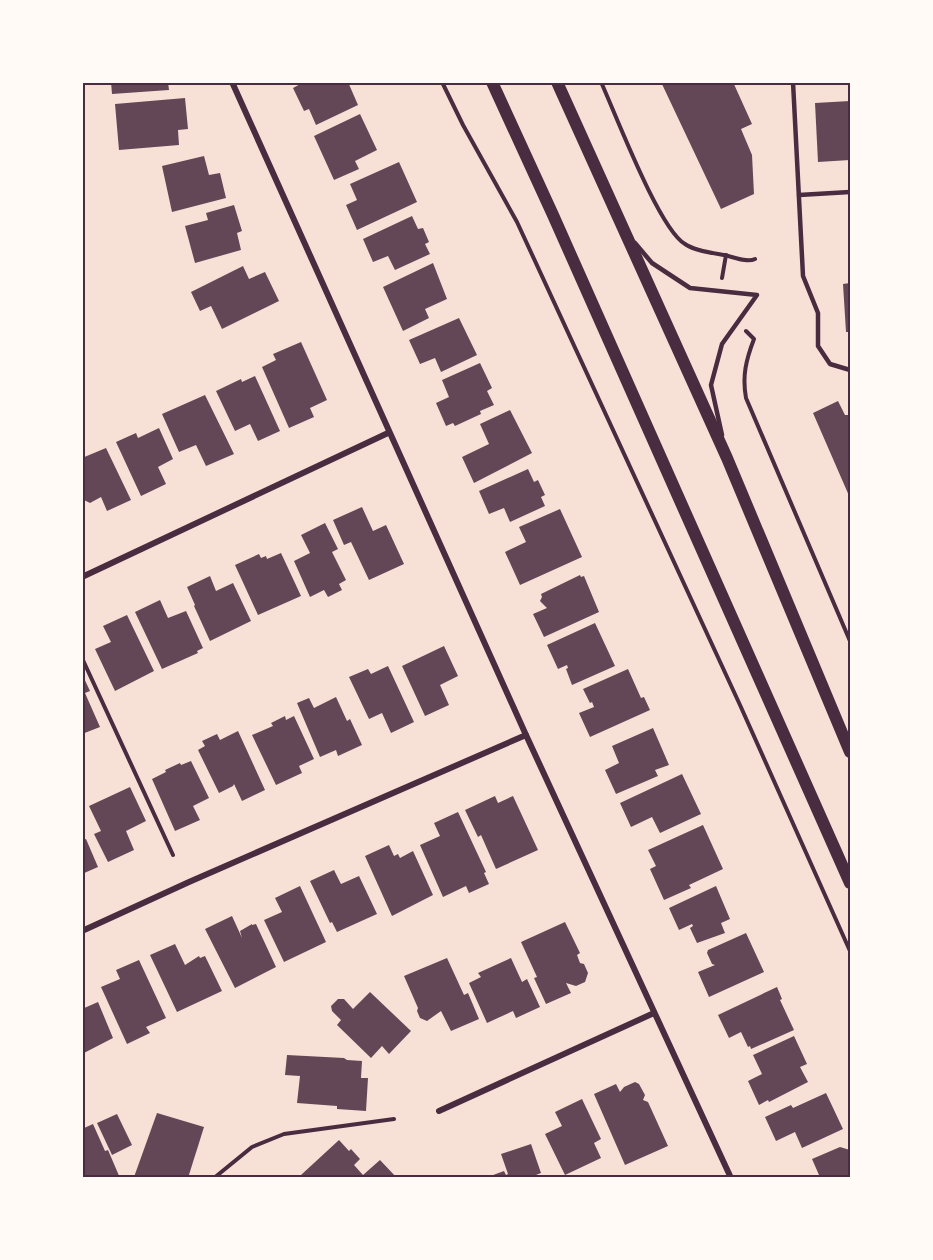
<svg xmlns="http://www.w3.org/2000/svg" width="933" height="1260" font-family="'Open Sans',sans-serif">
<rect width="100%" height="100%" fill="#f7e1d7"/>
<!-- building -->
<g fill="#644757">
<polygon points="111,82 168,82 169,90 112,94"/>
<polygon points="304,82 348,82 358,105 316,125 309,109 304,111 293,88"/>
<polygon points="661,82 733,82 752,124 741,129 752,155 754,194 721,209"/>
<polygon points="185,98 188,129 178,130 179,145 119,150 115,104"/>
<polygon points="850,101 850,160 818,162 815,103"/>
<polygon points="360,114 377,150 355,161 359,169 334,180 314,136"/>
<polygon points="204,156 209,175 220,173 226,198 172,212 162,166"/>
<polygon points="399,162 417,202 357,230 346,205 357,200 350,184"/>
<polygon points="234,205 242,231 237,233 241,250 195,263 185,226 208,220 206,213"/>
<polygon points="412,216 418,229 423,228 429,242 425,244 430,254 395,270 388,256 373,262 363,239"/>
<polygon points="433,263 447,299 425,309 429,318 403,331 383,287"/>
<polygon points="243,266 249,279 265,272 279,301 222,329 211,306 200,311 191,292"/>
<polygon points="850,283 850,332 846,332 843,284"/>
<polygon points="459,318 477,355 441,372 435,358 420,364 409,340"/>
<polygon points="301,342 327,400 310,408 314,417 289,428 262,367 276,360 273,354"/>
<polygon points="480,363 492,388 487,391 494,405 480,411 481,414 455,426 453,423 446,426 436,403 449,397 442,380"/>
<polygon points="255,376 280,431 258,441 250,424 235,431 216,391 241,379 242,382"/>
<polygon points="205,395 234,454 206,466 196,445 179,452 162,414"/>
<polygon points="838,401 845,415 850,415 850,498 813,413"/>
<polygon points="510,410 532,453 474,483 462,457 489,444 480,424"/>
<polygon points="159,428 173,459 158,467 166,484 141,496 116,442 136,433 138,438"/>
<polygon points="106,448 131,500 107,511 101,497 90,503 82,499 82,458"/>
<polygon points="528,469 534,482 538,480 545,495 541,497 545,506 510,522 504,508 489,514 479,491"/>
<polygon points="362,507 373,531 386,525 404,564 369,580 351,542 344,545 333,520"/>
<polygon points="560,509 582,557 520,585 505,552 526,542 519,527"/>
<polygon points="325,523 338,549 332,552 346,580 339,584 342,590 328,597 324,590 310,597 294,561 310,553 301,535"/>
<polygon points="281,553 301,596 258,615 235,565 259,554 261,558 266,556 267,559"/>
<polygon points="580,575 581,577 584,576 599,612 544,637 533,614 547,608 540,601 542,597 541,594"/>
<polygon points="210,576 216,591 233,583 251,621 210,641 194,606 195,605 187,587"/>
<polygon points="160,600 168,618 186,611 203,648 197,651 198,653 162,669 135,612"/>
<polygon points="127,615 154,671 115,691 95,649 111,642 103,626"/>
<polygon points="595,623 615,666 572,685 566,669 568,668 567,665 558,669 547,645"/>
<polygon points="444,646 458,676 440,685 449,705 425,716 402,666"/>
<polygon points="388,666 414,722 391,733 382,713 369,719 349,677 368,669 371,674"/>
<polygon points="628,669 641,698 644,697 650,710 590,737 579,713 594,707 592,702 590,703 583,689"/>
<polygon points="82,674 90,691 85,693 100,727 82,734"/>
<polygon points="336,697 347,721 350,719 362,745 338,756 336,750 320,757 297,703 309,698 314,708"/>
<polygon points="285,716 286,720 294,716 314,759 299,766 302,773 276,785 252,735 273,726 271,723"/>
<polygon points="653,728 669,765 655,770 658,776 616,794 605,770 619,763 612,746"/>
<polygon points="238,731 265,790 242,801 234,784 233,786 219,793 198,750 205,746 202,741 217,734 220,740"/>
<polygon points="191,761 209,798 193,806 200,820 175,831 152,779 166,772 165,770 180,763 181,765"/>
<polygon points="682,774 701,814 660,833 652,817 631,827 620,803"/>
<polygon points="130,787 146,821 126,831 134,850 108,862 94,834 101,831 89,806"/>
<polygon points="495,796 498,803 513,796 538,850 496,869 481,835 478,837 465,810"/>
<polygon points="458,812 486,872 484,873 489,884 469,893 466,886 443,897 420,845 440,836 434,823"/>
<polygon points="703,825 723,869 689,885 691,888 664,900 650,869 656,866 648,850"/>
<polygon points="86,839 98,867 82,874 82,840"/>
<polygon points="389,845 394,856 398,854 400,858 413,851 433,895 392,916 365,856"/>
<polygon points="334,870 341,884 359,876 377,914 337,932 332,922 330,923 310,881"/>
<polygon points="300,886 326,942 284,962 264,920 282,912 275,898"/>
<polygon points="716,886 730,919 721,923 725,933 697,943 690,928 693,926 692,924 679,930 669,908"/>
<polygon points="232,916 242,938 240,931 252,924 252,925 256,924 276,967 235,988 205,929"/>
<polygon points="565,922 580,953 577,955 580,963 584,964 588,973 585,982 576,986 566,983 571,993 546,1004 534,978 537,977 521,942"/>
<polygon points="746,933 764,972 709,997 698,972 715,965 712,964 707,953 708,950"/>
<polygon points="175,944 185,965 199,956 200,958 205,956 222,991 177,1012 150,955"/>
<polygon points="447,958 464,995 468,993 479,1019 451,1031 441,1011 427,1021 420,1018 417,1011 418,1008 404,976"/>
<polygon points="511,958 522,982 527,979 540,1007 516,1018 513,1011 487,1023 469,983 481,977 478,973"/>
<polygon points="139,960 166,1018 146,1027 150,1033 127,1044 101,987 120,979 116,970"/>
<polygon points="777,987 782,999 780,1000 794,1030 751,1049 750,1046 748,1047 741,1032 729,1038 718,1015"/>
<polygon points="370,992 411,1031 389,1054 382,1046 371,1058 337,1025 341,1020 332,1011 331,1006 338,999 344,999 353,1009"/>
<polygon points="98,1002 113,1038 82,1054 82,1009"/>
<polygon points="794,1036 807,1064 800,1067 808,1082 769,1102 768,1100 759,1105 748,1081 762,1074 753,1055"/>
<polygon points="287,1055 344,1058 347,1060 362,1061 361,1078 368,1078 366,1111 337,1109 337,1106 297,1103 300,1076 285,1075"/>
<polygon points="635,1082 639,1084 645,1095 643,1100 648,1102 668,1146 625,1165 594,1094 616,1084 620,1092 624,1087"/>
<polygon points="826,1093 843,1129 802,1148 795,1132 776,1141 765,1117 791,1105 793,1108"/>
<polygon points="582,1099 601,1139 594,1143 601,1158 565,1175 545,1134 562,1126 555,1112"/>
<polygon points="157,1113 204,1127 188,1178 134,1177"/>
<polygon points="117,1114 132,1145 112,1155 97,1123"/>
<polygon points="93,1124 105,1151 108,1150 120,1178 82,1178 82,1129"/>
<polygon points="339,1140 349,1151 351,1149 360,1159 354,1165 363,1175 380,1160 397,1178 303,1178 301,1175"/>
<polygon points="531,1144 541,1173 536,1175 537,1178 485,1178 504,1171 506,1175 508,1174 501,1154"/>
<polygon points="840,1147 850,1150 850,1178 814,1178 819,1175 812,1159"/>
</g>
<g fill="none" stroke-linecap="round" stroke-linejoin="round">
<!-- path -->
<g stroke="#4a2c40" stroke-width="4">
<polyline points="442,82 463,125 517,222 740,705 850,951"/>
<path d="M601,82C616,115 659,229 685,244C695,251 712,253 724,255C734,257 747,263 755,259"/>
<polyline points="266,83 267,82"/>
<polyline points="722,278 726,255"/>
<path d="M746,331L754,339C746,360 742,376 746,398L850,641"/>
<polyline points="82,658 173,855"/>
<polyline points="214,1178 252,1147 284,1134 394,1119"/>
</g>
<!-- service -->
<g stroke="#4a2c40" stroke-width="4.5">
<polyline points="793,82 803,276 818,313 818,346 830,364 850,370"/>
<polyline points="799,195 850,192"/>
<polyline points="635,243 652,263 690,288 757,295 722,344 711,385 722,435"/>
</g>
<!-- minor -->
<g stroke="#4a2c40" stroke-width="6">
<polyline points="232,82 526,735 731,1178"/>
<polyline points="82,577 388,433"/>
<polyline points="82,931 189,882 526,735"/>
<polyline points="439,1111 654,1013"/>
</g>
<!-- secondary -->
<g stroke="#4a2c40" stroke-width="12">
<polyline points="492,82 553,215 850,883"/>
<polyline points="557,82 727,458 850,752"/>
</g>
</g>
<!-- border -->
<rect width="933" height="1260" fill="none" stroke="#fffaf5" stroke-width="168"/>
<rect x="84" y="84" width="765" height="1092" fill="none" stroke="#4a2c40" stroke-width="2"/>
</svg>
